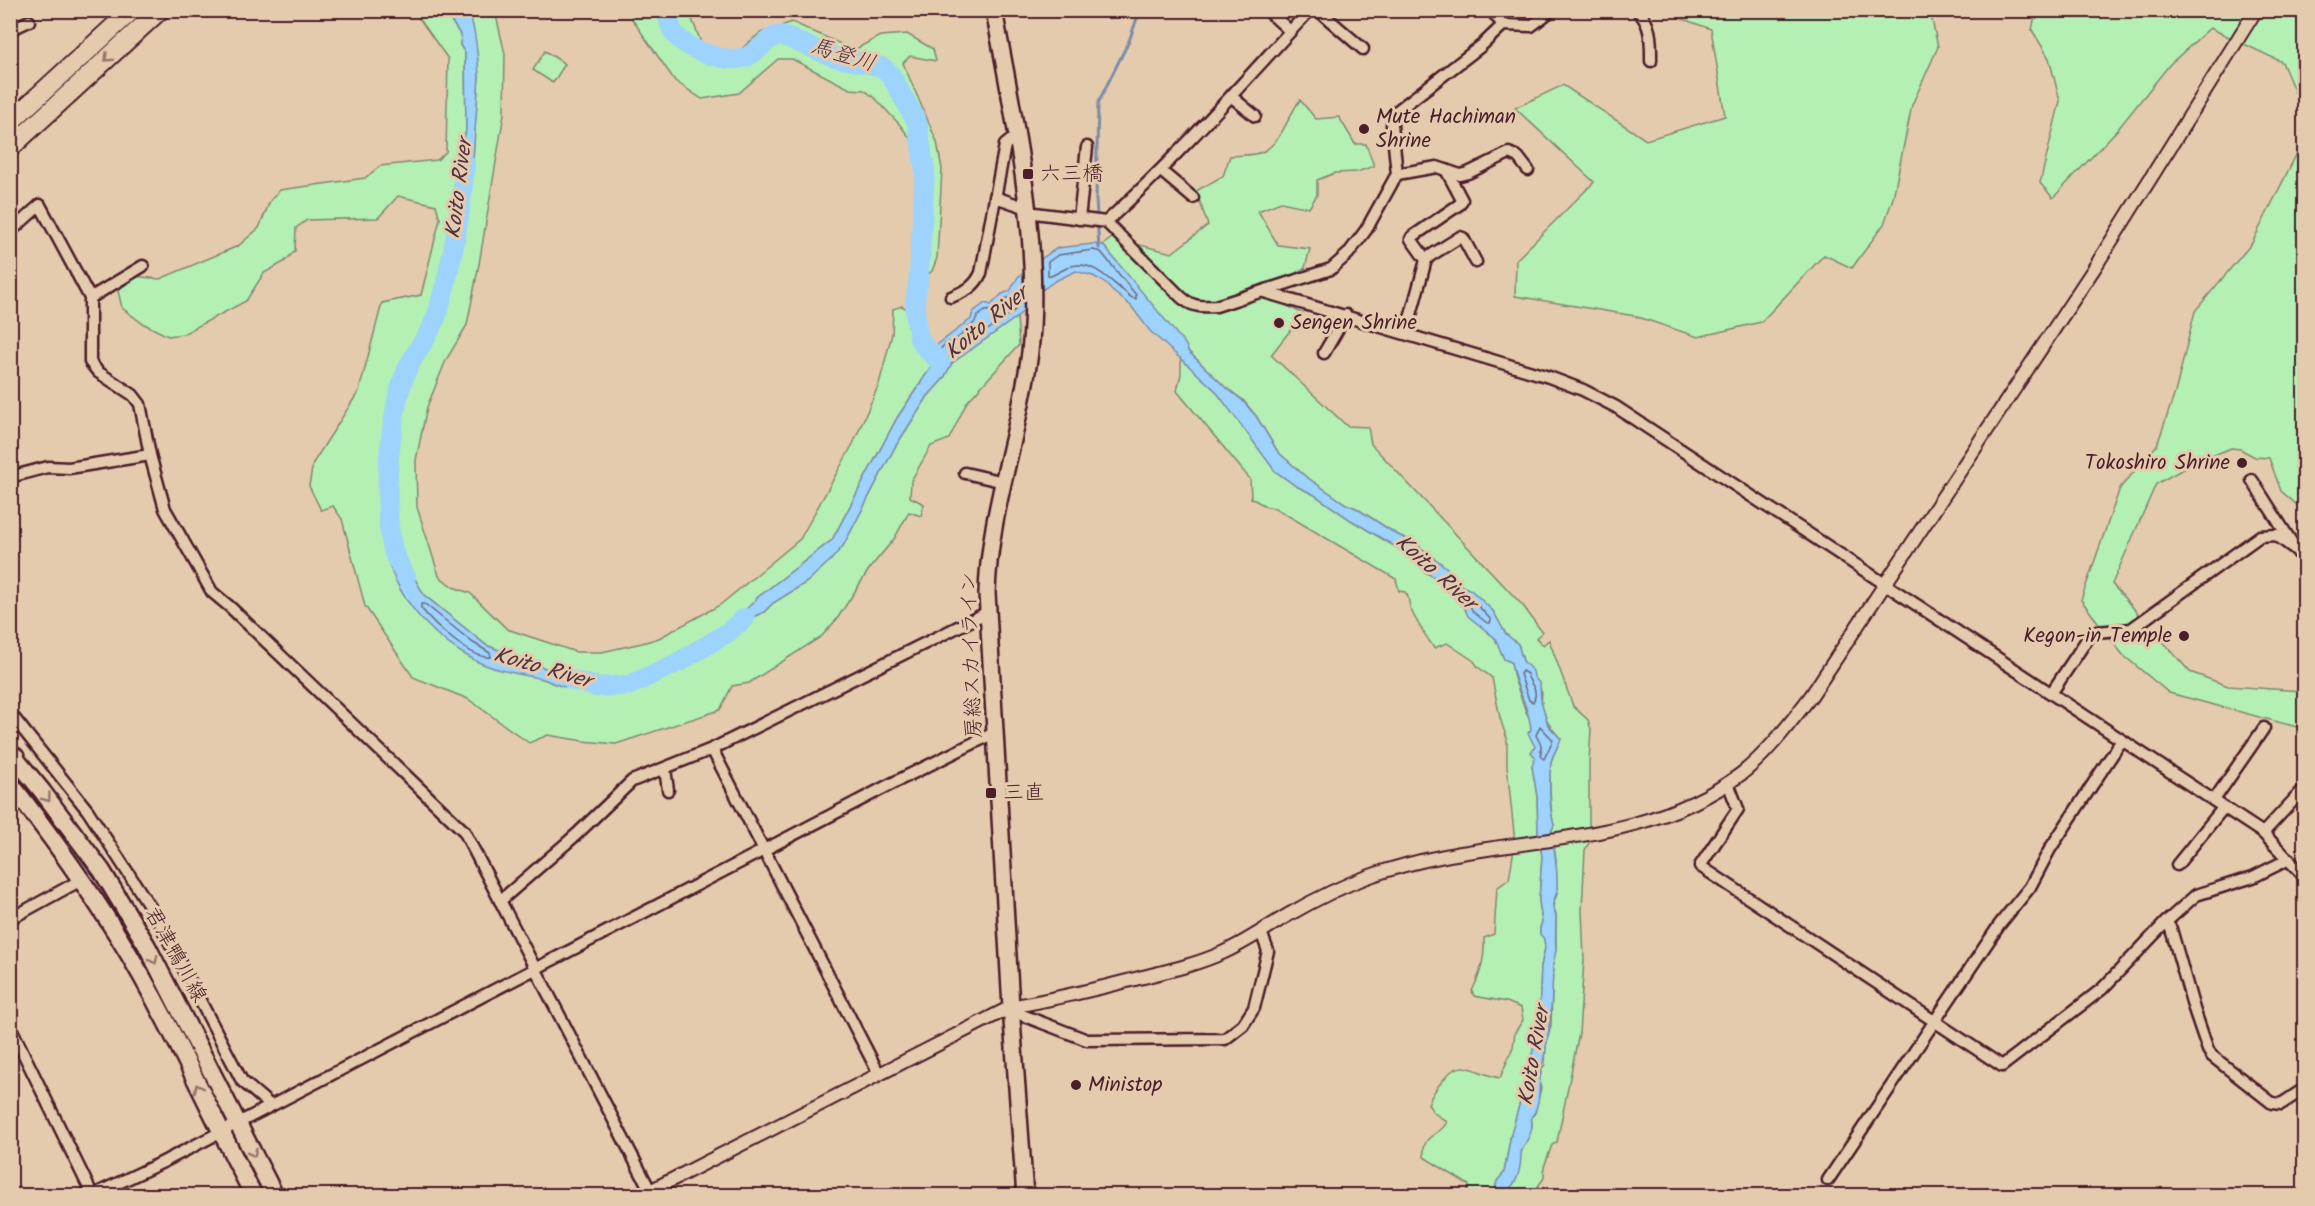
<svg xmlns="http://www.w3.org/2000/svg" width="2315" height="1206" font-family="Kalam,'Klee One',sans-serif">
<rect width="100%" height="100%" fill="#e5cbad"/>
<filter id="ink" filterUnits="userSpaceOnUse"><feTurbulence type="fractalNoise" baseFrequency=".0167" numOctaves="2"/><feDisplacementMap in="SourceGraphic" scale="12" xChannelSelector="R" yChannelSelector="G"/><feConvolveMatrix kernelMatrix="1 2 1 2 8 2 1 2 1" color-interpolation-filters="sRGB"/></filter>
<g filter="url(#ink)">
<!-- green -->
<g fill="#b4efb4" stroke="#7f8770" stroke-width="1.5" fill-rule="evenodd">
<path d="M414,11H445L461,36L460,45L465,53L466,130L459,165L470,187L479,76L471,21L468,11H495L505,54L504,114L479,264L467,325L446,360L427,407L416,460L417,507L439,576L453,587L470,593L507,629L576,652H602L642,643L659,638L720,605L800,539L853,444L879,384L892,334L893,309L902,306L910,311V331L929,353L928,357L932,360L931,367L897,418L832,540L758,597L742,625L753,617L764,612L773,603L807,582L843,546L895,447L928,396L944,378L952,363L1017,317L1019,345L967,402L949,439L931,446L911,481L910,497L924,504L921,516L909,512L894,539L870,568L837,619L822,636L749,683L732,686L720,710L616,744L583,741L548,735L529,743L468,699L413,677L365,606L342,519L333,506L321,510L309,486L313,463L359,391L382,303L421,295L440,219L436,205L398,196L378,218L307,220L296,228L295,251L284,262L264,273L246,301L183,334L168,336L142,323L122,308L118,291L134,276L160,279L238,246L259,228L270,201L280,190L365,178L380,166L437,160L446,152L448,59ZM394,555L409,568L424,595L486,645L547,669L583,676L596,684C577,694 563,685 544,679C523,673 498,671 477,661C470,658 464,652 458,648C426,626 402,602 389,564Z"/>
<polygon points="631,11 689,11 705,53 733,56 760,33 792,22 854,50 880,36 907,34 933,49 936,61 910,56 903,63 937,142 942,169 937,258 932,271 923,279 930,210 926,159 900,125 875,98 864,90 850,89 792,59 778,59 739,93 702,99 675,81 632,19"/>
<polygon points="1661,11 1930,11 1938,47 1912,105 1893,198 1884,224 1852,268 1824,255 1761,322 1698,337 1635,316 1515,296 1516,260 1594,182 1515,108 1563,85 1646,140 1725,116 1711,29"/>
<polygon points="2036,11 2304,11 2304,114 2282,62 2210,28 2170,64 2118,129 2053,198 2040,183 2060,101 2049,58 2032,30"/>
<polygon points="545,51 565,64 553,83 533,70"/>
<path d="M1300,100L1316,119L1339,117L1355,144H1366L1374,166L1357,172L1335,173L1317,180V195L1309,208L1281,202L1258,211L1278,245L1310,249L1305,268L1261,292L1303,314L1271,355L1347,426L1368,427L1371,444L1524,607L1542,632L1536,638L1543,645L1549,640L1573,706L1588,720L1591,729L1589,762V843L1585,850L1582,910L1584,960L1579,1033L1557,1142L1552,1145L1544,1167V1178L1532,1195H1506L1512,1191L1511,1187C1515,1175 1518,1161 1522,1150C1526,1139 1535,1130 1531,1118L1535,1113L1541,1088L1539,1083L1542,1068L1545,1065L1546,1046L1551,1025L1553,960L1556,949V914L1553,905L1557,894L1556,859L1551,832L1554,825C1550,813 1549,774 1551,762C1553,754 1558,746 1561,739C1549,726 1539,712 1542,693L1523,661L1518,644L1506,635L1493,611L1466,588L1455,583L1448,575L1446,568L1414,542L1396,534L1356,508L1346,504L1305,476L1278,452L1256,416L1243,400L1224,386L1188,351L1103,245L1113,237L1128,248L1136,244L1172,253L1208,225L1196,191L1223,176L1230,156C1240,155 1256,156 1264,151C1282,141 1288,116 1300,100Z"/>
<polygon points="2304,139 2304,511 2281,491 2269,458 2255,457 2240,449 2231,448 2192,464 2156,484 2112,584 2190,672 2228,686 2303,691 2301,728 2169,693 2123,655 2081,600 2120,488 2157,445 2175,393 2195,311 2252,243"/>
<path d="M1181,358L1215,390L1231,409L1275,471L1296,486L1313,494L1351,520L1416,559L1425,572L1434,577L1464,607L1469,616L1495,638L1504,659L1511,662L1514,678L1526,712L1531,720L1535,747V757L1532,766L1537,796L1538,832L1542,856L1539,901L1542,922L1540,928V934L1544,938L1545,948L1541,966L1539,1018L1540,1034L1536,1038L1526,1081L1511,1134L1504,1173L1497,1181L1494,1195H1466L1469,1185L1424,1157C1422,1131 1438,1139 1447,1122L1433,1112L1428,1104C1432,1094 1437,1087 1444,1079C1462,1055 1475,1074 1500,1078L1513,1047L1515,1032L1523,1020L1521,1008L1507,1002L1474,996L1472,991C1481,973 1485,958 1484,938L1494,934L1497,888L1509,879L1515,843L1507,766V739L1500,718L1492,678L1478,667L1474,661L1447,643L1434,648C1425,635 1417,623 1411,610C1408,603 1410,597 1405,592L1399,591L1396,579L1275,508L1267,507L1251,498L1250,479L1177,391L1181,374Z"/>
</g>
<!-- water -->
<g fill="#9dd3fc" stroke="#7c8ba8" stroke-width="1.5">
<path d="M445,11H468C475,25 478,58 479,76L471,187L463,189L459,165L466,130L465,53L460,45L461,36Z"/>
<path d="M1093,244L1103,245L1186,345L1188,351L1224,386L1242,400L1256,416L1278,452L1305,476L1346,504L1356,508L1396,534L1413,542L1447,568L1448,575L1455,583L1471,590L1493,611L1506,634L1518,644L1523,661L1533,671L1534,677L1540,684L1541,700L1548,725L1561,739C1558,746 1553,754 1551,762C1549,778 1549,810 1554,825L1551,832C1555,851 1558,871 1557,891C1557,895 1553,899 1553,904C1552,908 1555,913 1556,917C1556,928 1555,939 1556,949C1556,954 1553,961 1553,967C1552,1004 1550,1035 1541,1070C1538,1086 1542,1104 1531,1118C1535,1131 1526,1141 1521,1152C1521,1163 1520,1178 1511,1187L1512,1191L1506,1195H1494L1497,1181L1504,1173L1511,1134L1526,1081L1536,1037L1540,1034L1539,1018L1541,966L1545,948L1544,939L1540,934V928L1542,922L1539,901L1542,856L1538,832L1537,796L1532,766L1535,757L1531,752L1535,747L1528,733L1531,730C1530,708 1514,685 1511,662L1504,659L1495,638L1468,616L1464,607L1434,577L1425,572L1416,559L1351,520L1313,494L1296,486L1275,471L1215,390L1150,331L1131,306L1111,290L1106,283L1093,276L1076,271L1055,281L1042,290L1041,259L1057,248Z"/>
<polygon points="1025,272 1025,309 1017,317 952,363 944,378 928,396 895,447 843,546 831,560 807,582 773,603 764,612 753,617 726,634 724,632 758,597 832,540 897,418 931,367 932,360 928,357 929,351 971,319 973,312 985,303 991,305 1002,294 1010,291 1018,277"/>
<path d="M394,555L409,568L424,595L486,645L547,669L575,672L597,684L596,689C582,690 569,689 555,684C551,683 547,680 543,679C521,674 496,671 476,661C437,641 403,606 389,564Z"/>
</g>
<g fill="none" stroke-linecap="round" stroke-linejoin="round">
<!-- shore -->
<g stroke="#6b677f" stroke-width="1.5">
<path d="M1093,250L1101,252L1136,295V299C1131,298 1129,296 1125,292C1111,282 1093,260 1072,266C1065,268 1058,273 1051,276L1048,275V262L1058,255Z"/>
<polygon points="1015,295 1019,297 1019,305 1013,312 948,358 942,367 938,367 936,354 945,344 958,338 974,323 978,316 985,311 994,310 1005,299"/>
<polygon points="1474,601 1491,620 1490,623 1487,623 1473,612 1469,604"/>
<path d="M421,604H425L472,642L490,653L491,657C471,660 433,623 421,608Z"/>
<path d="M1522,671L1527,674C1529,684 1540,689 1533,702L1529,700L1520,674Z"/>
<polygon points="1540,726 1553,740 1544,759 1541,757 1541,745 1536,735"/>
</g>
<!-- stream -->
<polyline stroke="#7c8ba8" stroke-width="3" points="1099,248 1096,199 1098,103 1129,41 1140,10"/>
<!-- river -->
<g stroke="#9dd3fc" stroke-width="20">
<path d="M666,10C668,17 670,27 674,33C686,50 727,64 746,57C761,51 765,37 781,35L834,57L882,67L890,74L917,122L925,171L919,274L915,304L916,321L919,338L923,345L940,362"/>
<path d="M406,577C402,569 397,561 394,553C381,508 389,415 406,372C414,352 431,335 438,312C452,264 461,214 465,164"/>
<polyline points="572,680 597,687 630,685 679,662 727,633 745,618"/>
</g>
<!-- minor casing -->
<g stroke="#4a1f2b" stroke-width="15">
<g id="minor">
<polyline points="1267,10 1290,31"/>
<polyline points="1318,10 1363,49"/>
<polyline points="1491,10 1503,25"/>
<path d="M1637,10C1652,24 1651,42 1651,61"/>
<polyline points="10,30 29,21"/>
<polyline points="1232,97 1255,116"/>
<polyline points="1161,171 1193,198"/>
<polyline points="1397,174 1437,167 1460,175 1468,173 1509,153 1518,157 1528,170"/>
<polyline points="995,197 1027,208"/>
<path d="M1027,212L1106,222C1179,156 1243,82 1310,10"/>
<polyline points="1079,219 1087,147"/>
<path d="M1106,222L1181,297C1192,307 1201,307 1216,306L1331,269L1348,254L1366,230L1397,174L1392,125L1393,116L1397,111L1481,46L1503,25L1531,26L1552,10"/>
<polyline points="10,232 40,205 90,298 90,362 98,372 133,395 140,404 150,455 165,509 212,592 230,607 464,831 653,1196"/>
<polyline points="1426,260 1411,239 1412,237 1460,204 1462,200 1446,170"/>
<polyline points="1264,292 1549,377 1583,390 1616,407 2263,833 2304,876"/>
<path d="M951,297C965,291 974,288 981,273L1005,145L1010,141L1016,140"/>
<polyline points="90,298 143,266"/>
<polyline points="1406,333 1426,260 1430,256 1460,237 1463,238 1476,262"/>
<polyline points="1324,353 1346,315"/>
<polyline points="965,473 1004,482"/>
<polyline points="10,477 48,467 69,468 150,455"/>
<polyline points="2252,480 2304,562"/>
<polyline points="2052,692 2090,635 2096,632 2131,629 2260,536 2276,535 2296,550"/>
<polyline points="10,713 88,811 156,916 242,1081 270,1105"/>
<polyline points="712,749 879,1074"/>
<polyline points="665,769 668,790"/>
<polyline points="1728,783 1738,809 1700,866 2002,1066 2102,989 2166,922 2196,895 2253,877 2289,859"/>
<polyline points="2214,800 2264,728"/>
<polyline points="2263,833 2304,789"/>
<polyline points="2177,865 2224,807"/>
<polyline points="500,901 577,834 632,781 712,749 988,612"/>
<polyline points="10,919 81,880"/>
<polyline points="2166,922 2171,929 2194,1009 2208,1050 2212,1056 2272,1103 2281,1104 2304,1089"/>
<polyline points="1011,1007 1022,1015 1087,1040 1225,1039 1243,1025 1254,1008 1268,951 1261,932"/>
<polyline points="10,1026 93,1196"/>
<polyline points="1828,1180 2000,924 2030,887 2050,849 2122,740"/>
<polyline points="93,1195 163,1162 895,782 996,732"/>
</g>
</g>
<!-- tertiary casing -->
<g stroke="#4a1f2b" stroke-width="16">
<path id="tertiary" d="M640,1196L1011,1007C1054,999 1097,989 1139,978C1167,971 1195,965 1222,953C1245,943 1266,928 1288,915C1314,900 1342,886 1370,876C1491,831 1634,855 1741,774C1768,753 1790,723 1811,696L2095,267L2256,10"/>
</g>
<!-- secondary casing -->
<g stroke="#4a1f2b" stroke-width="20">
<path id="secondary" d="M994,10C1014,119 1042,242 1030,352C1020,433 989,511 987,593L1011,1007L1025,1196"/>
</g>
<!-- primary casing -->
<g stroke="#4a1f2b" stroke-width="21">
<g id="primary">
<polyline points="10,752 42,791 102,871 147,946 275,1196"/>
<path d="M10,783C48,832 85,883 118,936C169,1019 209,1110 254,1196"/>
</g>
</g>
<!-- motorway casing -->
<g stroke="#4a1f2b" stroke-width="22">
<g id="motorway">
<polyline points="10,122 132,10"/>
<polyline points="10,148 160,10"/>
<polyline points="10,766 15,757"/>
</g>
</g>
<!-- minor -->
<use href="#minor" stroke="#e5cbad" stroke-width="10"/>
<!-- tertiary -->
<use href="#tertiary" stroke="#e5cbad" stroke-width="12"/>
<!-- secondary -->
<use href="#secondary" stroke="#e5cbad" stroke-width="15"/>
<!-- primary -->
<use href="#primary" stroke="#e5cbad" stroke-width="16"/>
<!-- motorway -->
<use href="#motorway" stroke="#e5cbad" stroke-width="18"/>
</g>
<!-- one-way arrows -->
<defs><path id="oneway-chevron" d="M-2-3.5L2.5 0L-2 3.5" fill="none" stroke-width="1.6" stroke-linecap="round" stroke-linejoin="round" transform="scale(1.5)"/></defs>
<g stroke="#98756c">
<use href="#oneway-chevron" transform="translate(108 58) rotate(137)"/>
<use href="#oneway-chevron" transform="translate(47 798) rotate(53)"/>
<use href="#oneway-chevron" transform="translate(154 960) rotate(62)"/>
<use href="#oneway-chevron" transform="translate(198 1088) rotate(-117)"/>
<use href="#oneway-chevron" transform="translate(253 1153) rotate(63)"/>
</g>
</g>
<!-- markers -->
<g fill="#4a1f2b" stroke="#e5cbad" stroke-width="2">
<circle cx="1364" cy="129" r="6"/>
<rect x="1022" y="168" width="12" height="12" rx="3"/>
<circle cx="1279" cy="323" r="6"/>
<circle cx="2242" cy="463" r="6"/>
<circle cx="2184" cy="636" r="6"/>
<rect x="985" y="787" width="12" height="12" rx="3"/>
<circle cx="1076" cy="1085" r="6"/>
</g>
<g text-anchor="middle" dominant-baseline="central" stroke-width="6" stroke-linejoin="round" paint-order="stroke">
<!-- poi labels -->
<g font-size="21" fill="#4a1f2b" stroke="#e5cbad" text-anchor="start">
<text x="1376" y="117">Mute Hachiman<tspan x="1376" dy="24">Shrine</tspan></text>
<text x="1040" y="174">六三橋</text>
<text x="1291" y="323">Sengen Shrine</text>
<text x="2230" y="463" text-anchor="end">Tokoshiro Shrine</text>
<text x="2172" y="636" text-anchor="end">Kegon-in Temple</text>
<text x="1003" y="793">三直</text>
<text x="1088" y="1085">Ministop</text>
</g>
<!-- street labels -->
<g font-size="21" fill="#4a1f2b" stroke="#e5cbad">
<text transform="translate(972 655) rotate(-92)">房総スカイライン</text>
<text transform="translate(175 955) rotate(61)">君津鴨川線</text>
</g>
<!-- water labels -->
<g font-size="22" font-style="italic" fill="#523140" stroke="#e5cbad">
<text transform="translate(843 56) rotate(17)">馬登川</text>
<text transform="translate(460 189) rotate(-83)">Koito River</text>
<text transform="translate(987 324) rotate(-40)">Koito River</text>
<text transform="translate(1435 573) rotate(42)">Koito River</text>
<text transform="translate(542 669) rotate(16)">Koito River</text>
<text transform="translate(1535 1056) rotate(-80)">Koito River</text>
</g>
</g>
<!-- margin -->
<rect width="2315" height="1206" fill="none" stroke="#e5cbad" stroke-width="36"/>
<rect x="18" y="18" width="2279" height="1170" fill="none" stroke="#4a1f2b" stroke-width="2" filter="url(#ink)"/>
</svg>
